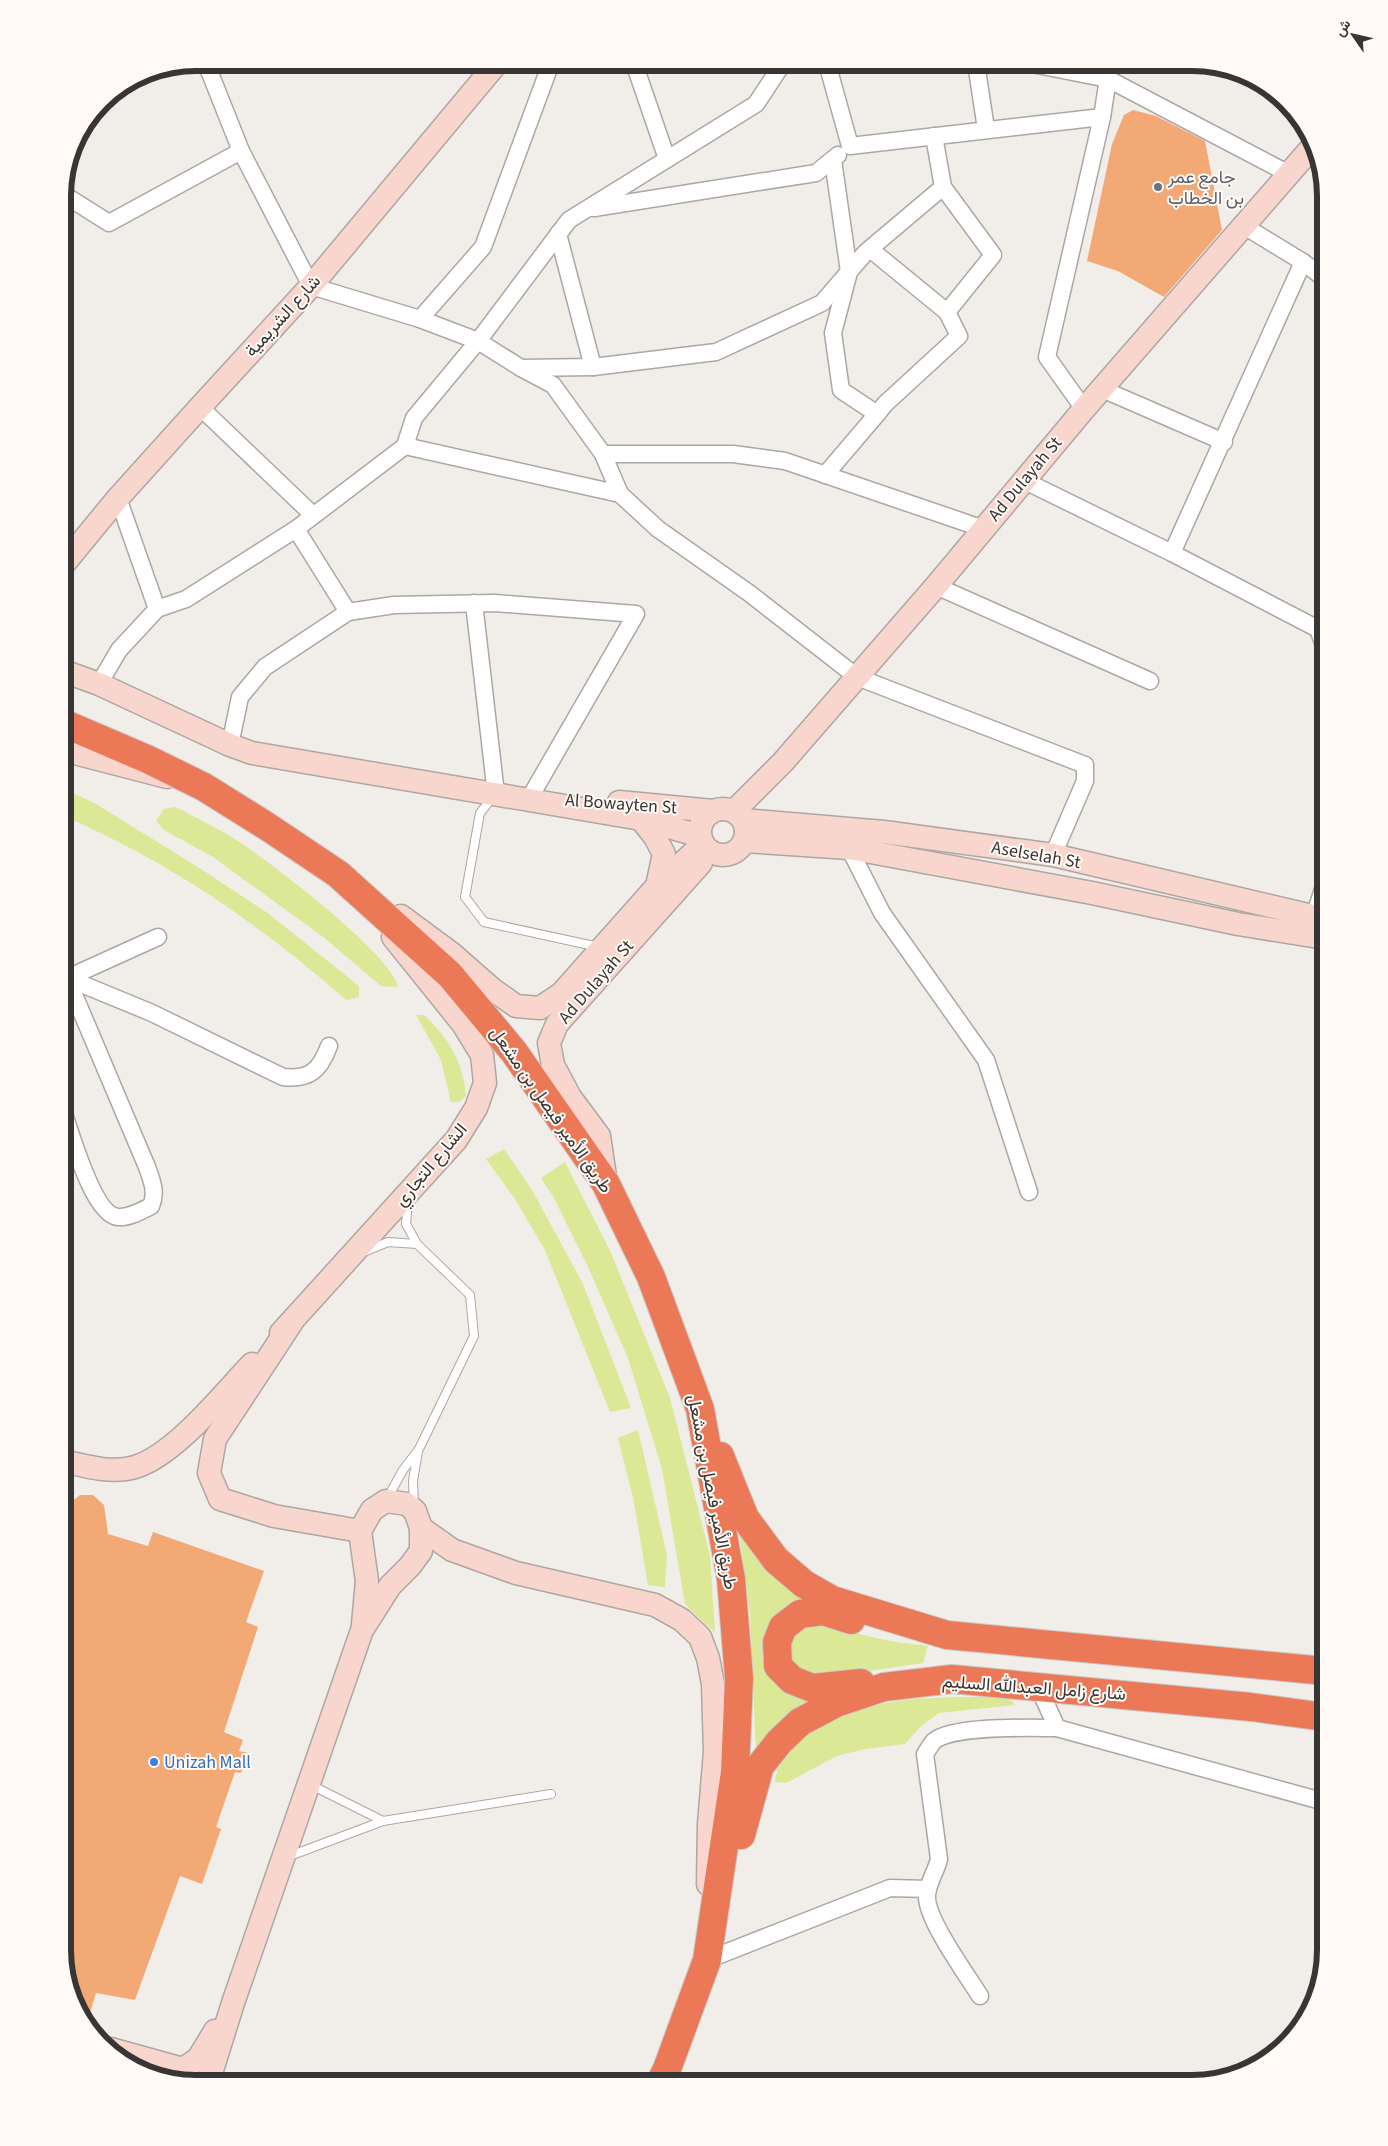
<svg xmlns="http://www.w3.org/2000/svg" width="1388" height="2146" font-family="'Source Sans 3',Vazirmatn,sans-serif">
<rect width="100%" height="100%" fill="#f1ede8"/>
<!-- green -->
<g fill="#dbe895">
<path d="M63,791H69L96,804L201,869L269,914L359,986V997L346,1000C261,925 167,860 63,816Z"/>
<path d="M176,807C194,817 213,826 230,836C262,855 393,955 398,987L381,986L322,936L213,857L164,830L156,821L164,809Z"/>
<path d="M416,1015H424C449,1039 463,1061 466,1096L459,1102H451L441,1060Z"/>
<polygon points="504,1149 532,1190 583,1284 631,1408 610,1412 545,1250 515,1199 486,1159"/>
<polygon points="565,1162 611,1253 670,1398 710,1555 715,1633 685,1604 662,1469 628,1358 589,1269 554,1198 541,1178"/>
<polygon points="638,1430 667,1555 665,1587 648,1585 633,1497 618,1438"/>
<polygon points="739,1531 812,1603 764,1641 762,1658 771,1674 822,1696 756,1753 750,1613"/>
<polygon points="809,1619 832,1622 863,1635 895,1642 928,1646 923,1663 816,1679 794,1666 790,1655 789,1644 793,1632"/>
<path d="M957,1697H1009L1015,1705L939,1713L921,1726L905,1744L865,1749L837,1756L786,1783L775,1782C781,1729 862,1705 906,1700C923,1698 940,1698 957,1697Z"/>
</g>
<!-- building -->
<g fill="#f2a976">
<polygon points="1133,110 1156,116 1205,141 1222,230 1164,297 1118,271 1087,261 1112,144 1124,115"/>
<polygon points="80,1495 93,1495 104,1505 108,1534 148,1546 153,1532 264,1571 246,1622 258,1627 224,1732 243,1740 239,1751 249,1753 241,1773 235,1772 216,1827 221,1829 202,1884 180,1876 135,2000 96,1993 90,2013 76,2008 62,1950 63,1502 70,1503"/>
</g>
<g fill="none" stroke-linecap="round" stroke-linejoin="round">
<!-- lane casing -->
<g stroke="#aca7a3" stroke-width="10">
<g id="lane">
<polyline points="493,797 480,813 465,897 484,922 594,946 598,942"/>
<polyline points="366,1251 388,1242 417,1244"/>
<polyline points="387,1499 403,1470 419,1449 474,1336 470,1295 417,1244 406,1224 408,1200"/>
<polyline points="414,1504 413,1481 418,1451"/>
<polyline points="311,1785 383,1821"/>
<polyline points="287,1857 383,1821 551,1794"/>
</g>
</g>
<!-- street casing -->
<g stroke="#aca7a3" stroke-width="19">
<g id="street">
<polyline points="206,63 241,151 311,286 420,319 483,247 551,63"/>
<polyline points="634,63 667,159"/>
<polyline points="827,63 850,146 1102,117"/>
<polyline points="976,63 986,129"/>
<polyline points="1027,63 1108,79 1109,63"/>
<polyline points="63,194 109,223 241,151"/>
<polyline points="594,208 816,173 838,155"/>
<polyline points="1244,226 1303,262 1325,279"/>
<polyline points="558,234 593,367"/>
<polyline points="870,249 947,312 993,255 943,187 934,136"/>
<polyline points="420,319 478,341 521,368 593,367 716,352 822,303 866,252 943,187"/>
<polyline points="521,368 553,385 603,454 620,494 658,529 749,593 857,677 1085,765 1085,781 1053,855"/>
<polyline points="1102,389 1224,442"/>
<polyline points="200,407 313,515"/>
<polyline points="1084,409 1047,357 1102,117 1108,79 1289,174"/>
<polyline points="877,414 885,404 959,336 947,312"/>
<polyline points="405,446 620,494"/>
<polyline points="603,454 733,454 785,461 984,529"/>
<polyline points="825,475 877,414 841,390 833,333 849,272 833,160"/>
<polyline points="1025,481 1172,553 1318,629 1325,628"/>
<polyline points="118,498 157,609"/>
<polyline points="296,529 348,612"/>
<polyline points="1172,553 1303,262"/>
<polyline points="936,586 1150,681"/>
<polyline points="474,603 496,794"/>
<polyline points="1318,629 1325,648"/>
<polyline points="99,684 119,650 157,609 186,599 296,529 405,446 414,418 478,341 569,220 756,104 783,63"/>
<polyline points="230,745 240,697 265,667 348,612 394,605 495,603 636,614 529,799"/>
<polyline points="849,848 882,913 986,1060 1029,1192"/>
<polyline points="1314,917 1325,883"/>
<path d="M67,978L152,1013L283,1077C310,1080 320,1070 329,1046"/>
<polyline points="63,980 158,937"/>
<path d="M63,1111C71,1133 93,1215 118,1217C129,1218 141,1211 151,1206C157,1192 152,1181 147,1167L67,978"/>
<polyline points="1038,1686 1057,1728 1325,1802"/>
<polyline points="707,1960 890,1888 928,1889"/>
<path d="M980,1996C967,1975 925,1918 927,1895C928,1882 936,1872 939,1859L925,1754C928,1750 931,1744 934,1741C953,1725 1031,1728 1057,1728"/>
</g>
</g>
<!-- secondary casing -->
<g stroke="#aca7a3" stroke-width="25">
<g id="secondary">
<polyline points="63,565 118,498 200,407 311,286 497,63"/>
<polyline points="63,671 99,684 230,745 252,753 641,819 700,836"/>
<polyline points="63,750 167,777"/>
<polyline points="619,802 713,811"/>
<circle cx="723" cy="832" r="23"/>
<polyline points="734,811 783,762 936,586 1084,409 1314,145"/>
<polyline points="641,819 655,837 664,854 657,886"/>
<polyline points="743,820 884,832 1053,855 1325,919"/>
<polyline points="744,841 849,848 1092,893 1238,924 1325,938"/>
<polyline points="401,916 451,953 492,989 516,1006 540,1008 561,994 657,886 703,844"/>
<polyline points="606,1183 599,1136 570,1097 553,1065 549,1043 557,1024 701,863"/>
<polyline points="281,1333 456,1140 476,1108 485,1083 482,1055 463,1024 393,937"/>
<path d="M63,1461C85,1466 111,1474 135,1467C175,1455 223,1394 252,1364"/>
<polyline points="421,1528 452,1550 516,1573 655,1605 682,1620 700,1637 708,1658 713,1684 715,1752 709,1824 708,1884"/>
<polyline points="360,1531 367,1581 363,1624"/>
<polyline points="111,2049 183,2069 198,2059 215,2031"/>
<polyline points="208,2083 233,2003 362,1630 390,1586 410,1566 421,1551 421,1528 415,1511 407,1504 386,1501 372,1510 360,1531 274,1516 220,1499 209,1473 215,1439 292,1322"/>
</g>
</g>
<!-- highway casing -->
<g stroke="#cbcbca" stroke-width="30">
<g id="highway">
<polyline points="63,723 147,759 204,787 268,827 338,874 450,975 514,1052 606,1184 651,1277 700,1409 731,1579 739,1678 735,1772 707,1960 667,2069 660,2083"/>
<polyline points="720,1456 745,1518 776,1560 804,1584 832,1600 947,1635 1325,1671"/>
<polyline points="851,1620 823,1611 800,1614 783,1627 777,1642 778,1666 792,1680 812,1688 861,1683"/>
<polyline points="741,1835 760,1766 779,1742 800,1722 836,1703 884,1687 952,1679 1251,1707 1325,1717"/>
</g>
</g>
<!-- lane -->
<use href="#lane" stroke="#fff" stroke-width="8"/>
<!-- street -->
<use href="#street" stroke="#fff" stroke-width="16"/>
<!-- secondary -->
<use href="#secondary" stroke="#f9d6cd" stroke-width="22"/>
<!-- highway -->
<use href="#highway" stroke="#eb7857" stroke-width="28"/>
</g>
<!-- markers -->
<circle fill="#6b7280" stroke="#fffaf5" stroke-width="2" cx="1158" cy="187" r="5"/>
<circle fill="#3f7fe0" stroke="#fffaf5" stroke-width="2" cx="154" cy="1762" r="5"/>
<g text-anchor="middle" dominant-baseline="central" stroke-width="4" stroke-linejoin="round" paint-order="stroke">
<!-- worship labels -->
<g font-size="18" fill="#5b616d" stroke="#fffaf5" text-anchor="start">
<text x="1168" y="177">جامع عمر<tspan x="1168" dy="21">بن الخطاب</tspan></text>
</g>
<!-- street labels -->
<g font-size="18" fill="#383634" stroke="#fffaf5">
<text transform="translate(283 316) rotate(-48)">شارع الشريمية</text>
<text transform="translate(1025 479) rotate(-50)">Ad Dulayah St</text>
<text transform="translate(621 804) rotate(4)">Al Bowayten St</text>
<text transform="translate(1036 855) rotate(10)">Aselselah St</text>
<text transform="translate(596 982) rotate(-49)">Ad Dulayah St</text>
<text transform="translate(551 1110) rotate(55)">طريق الأمير فيصل بن مشعل</text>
<text transform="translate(431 1165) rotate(-50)">الشارع التجاري</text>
<text transform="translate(712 1492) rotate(79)">طريق الأمير فيصل بن مشعل</text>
<text transform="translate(1034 1688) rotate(4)">شارع زامل العبدالله السليم</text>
</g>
<!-- shop labels -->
<g font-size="18" fill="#366cbe" stroke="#fffaf5" text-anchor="start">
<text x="164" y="1762">Unizah Mall</text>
</g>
</g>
<!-- crop -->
<path d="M0 0H1388V2146H0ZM196 71H1192A125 125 0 0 1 1317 196V1950A125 125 0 0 1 1192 2075H196A125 125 0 0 1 71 1950V196A125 125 0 0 1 196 71Z" fill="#fffaf5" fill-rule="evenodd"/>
<path fill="none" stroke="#383634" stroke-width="6" d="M196 71H1192A125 125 0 0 1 1317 196V1950A125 125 0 0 1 1192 2075H196A125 125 0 0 1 71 1950V196A125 125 0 0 1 196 71Z"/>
<!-- north arrow -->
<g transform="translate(1353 35) rotate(304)" stroke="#fffaf5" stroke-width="4" paint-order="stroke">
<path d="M0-4L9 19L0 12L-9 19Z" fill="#383634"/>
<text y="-8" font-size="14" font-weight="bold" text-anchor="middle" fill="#383634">ش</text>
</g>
</svg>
